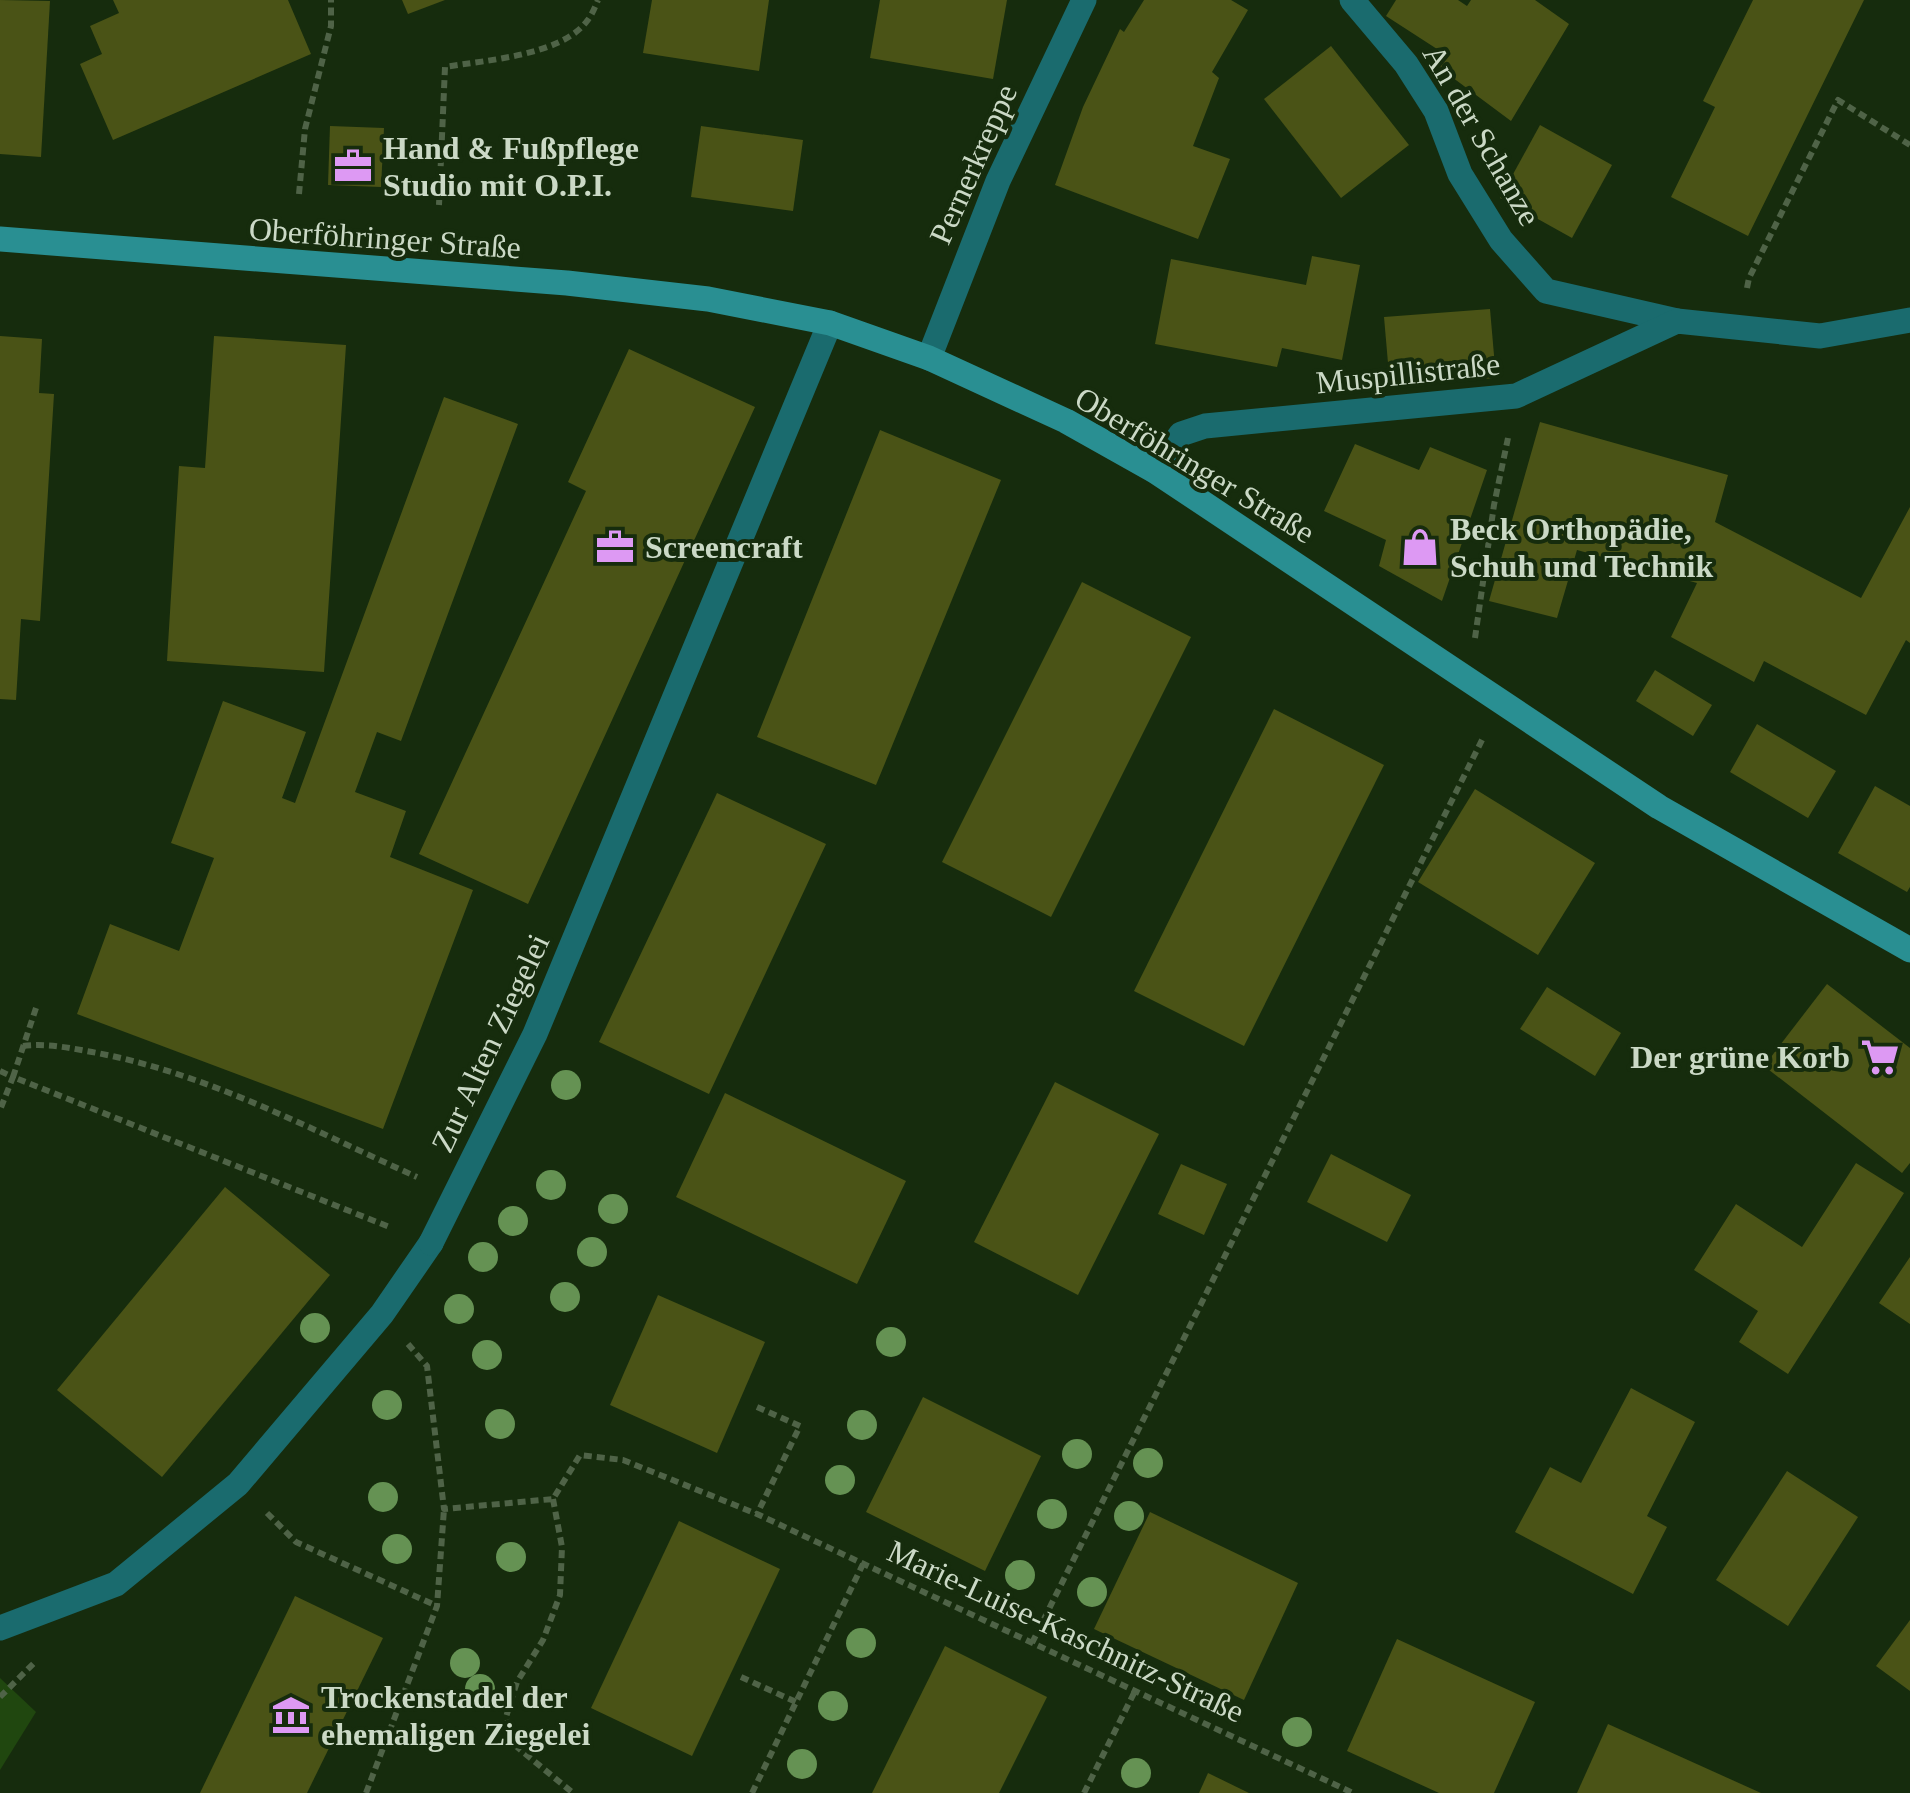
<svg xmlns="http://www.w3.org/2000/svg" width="1910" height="1793" font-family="Georgia,serif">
<rect width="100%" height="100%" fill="#162c0d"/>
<!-- green -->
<polygon fill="#20470f" points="0,1678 36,1712 0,1770"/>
<!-- building -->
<g fill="#4a5316">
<polygon points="0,0 50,1 41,157 0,154"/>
<polygon points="113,0 288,0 311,54 113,140 80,64 102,54 90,26 119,13"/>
<polygon points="402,0 445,0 408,14"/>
<polygon points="652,0 769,0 759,71 643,53"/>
<polygon points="880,0 1007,0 993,79 870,58"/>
<polygon points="1144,0 1231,0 1248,10 1212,72 1219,78 1193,146 1230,159 1198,239 1055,185 1083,107 1120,29 1124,32"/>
<polygon points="1396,0 1458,0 1467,6 1471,0 1535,0 1569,24 1511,121 1429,60 1437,49 1386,16"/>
<polygon points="1753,0 1864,0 1748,236 1671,197 1715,107 1703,101"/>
<polygon points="1331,46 1409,145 1341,198 1264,99"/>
<polygon points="1540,125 1612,165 1572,238 1500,198"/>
<polygon points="330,126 384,128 381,187 328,185"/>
<polygon points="701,126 803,140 793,211 691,197"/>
<polygon points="1312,256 1360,265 1342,360 1282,348 1277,367 1155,344 1171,259 1306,285"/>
<polygon points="1490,309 1496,378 1390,386 1384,317"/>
<polygon points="0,336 42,339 39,393 54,394 40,621 21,619 16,700 0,699"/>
<polygon points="214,336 346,345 324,672 167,661 179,466 205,468"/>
<polygon points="629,349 755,407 528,904 419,854 586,491 568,482"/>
<polygon points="444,397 518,424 401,741 377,732 355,792 406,811 390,857 473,890 383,1129 77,1014 110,924 179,951 214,858 171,843 223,701 306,732 282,798 295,803"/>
<polygon points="1540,422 1728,475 1715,522 1861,598 1910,507 1910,643 1906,640 1866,715 1764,661 1754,682 1671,637 1697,583 1577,550 1557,618 1489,601"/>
<polygon points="880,430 1001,480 876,785 757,737"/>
<polygon points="1355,444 1419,470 1430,447 1487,470 1442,601 1379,566 1386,540 1324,511"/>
<polygon points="1082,582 1191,637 1051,917 942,862"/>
<polygon points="1655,670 1712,705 1693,736 1636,701"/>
<polygon points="1274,709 1384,765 1244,1046 1134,991"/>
<polygon points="1757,724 1836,771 1808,818 1730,772"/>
<polygon points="1875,786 1910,806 1910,887 1907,892 1838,853"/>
<polygon points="1475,789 1595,863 1538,955 1418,882"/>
<polygon points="717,793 826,844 709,1094 599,1042"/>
<polygon points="1827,984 1910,1048 1910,1163 1902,1173 1764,1066"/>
<polygon points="1547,987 1621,1033 1595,1076 1520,1029"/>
<polygon points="1055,1082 1159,1134 1078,1295 974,1242"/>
<polygon points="725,1093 906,1181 857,1284 676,1197"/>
<polygon points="1331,1154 1411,1195 1387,1242 1307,1202"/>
<polygon points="1856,1163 1904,1193 1788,1374 1739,1342 1758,1311 1694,1270 1736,1204 1802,1247"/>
<polygon points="1181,1164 1227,1184 1204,1235 1158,1214"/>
<polygon points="225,1187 330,1275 162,1477 57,1390"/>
<polygon points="1910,1257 1910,1324 1879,1303"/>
<polygon points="658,1295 765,1342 717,1453 610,1405"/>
<polygon points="1631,1388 1695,1422 1647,1516 1667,1527 1633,1594 1515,1532 1550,1467 1581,1483"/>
<polygon points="923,1397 1041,1456 985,1571 866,1512"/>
<polygon points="1787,1471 1858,1517 1788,1626 1716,1580"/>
<polygon points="1150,1512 1298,1583 1244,1700 1094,1629"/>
<polygon points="679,1521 780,1569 692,1756 591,1708"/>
<polygon points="295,1596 383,1638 307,1793 200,1793"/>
<polygon points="1910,1620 1910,1691 1876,1666"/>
<polygon points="1397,1639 1535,1702 1494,1793 1439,1793 1347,1751"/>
<polygon points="945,1646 1047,1697 999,1793 872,1793"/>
<polygon points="1608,1724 1761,1793 1577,1793"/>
<polygon points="1208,1773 1249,1793 1199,1793"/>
</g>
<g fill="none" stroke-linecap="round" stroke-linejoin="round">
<!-- path -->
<g stroke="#4f6347" stroke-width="6" stroke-dasharray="8 5" stroke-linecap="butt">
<polyline points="299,194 305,129 331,26 331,0"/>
<path d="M439,205L445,67C485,60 561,56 587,21C592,15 595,7 598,0"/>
<polyline points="1747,288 1749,278 1838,100 1910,145"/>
<polyline points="1475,638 1494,505 1508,438"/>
<polyline points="36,1008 13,1077 392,1228"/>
<path d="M23,1046C47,1043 69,1048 92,1052C207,1073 312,1130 417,1177"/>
<polyline points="0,1071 13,1077 0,1110"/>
<polyline points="408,1344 427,1366 444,1509 553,1499 580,1455 623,1460 757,1514 1353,1793"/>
<polyline points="757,1407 800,1426 757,1514"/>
<polyline points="553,1499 562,1547 560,1595 543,1640 517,1682 506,1717 517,1747 573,1793"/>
<polyline points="267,1513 296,1542 437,1606"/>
<polyline points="1032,1643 1483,738"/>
<polyline points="741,1677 796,1702"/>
<polyline points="0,1697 36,1661"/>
<polyline points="366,1793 437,1606 444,1509"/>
<polyline points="752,1793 863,1564"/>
<polyline points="1084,1793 1135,1691"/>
</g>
<!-- lane -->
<polyline stroke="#1a6b6e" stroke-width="25" points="0,1628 116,1584 238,1484 382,1314 431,1243"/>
<!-- street -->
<g stroke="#1a6b6e" stroke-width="25">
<polyline points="1352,0 1406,64 1436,111 1460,174 1501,240 1546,291 1677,321"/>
<polyline points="929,358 998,181 1084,0"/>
<polyline points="1155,471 1181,434 1205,426 1516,396 1677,321 1820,336 1910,320"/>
<polyline points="431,1243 535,1034 830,323"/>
</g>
<!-- secondary -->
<polyline stroke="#298f92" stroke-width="25" points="0,239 567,283 708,299 830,323 929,358 1066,421 1155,471 1659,807 1910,950"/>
</g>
<!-- trees -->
<g fill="#659253">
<circle cx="566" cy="1085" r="15"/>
<circle cx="551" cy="1185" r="15"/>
<circle cx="613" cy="1209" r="15"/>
<circle cx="513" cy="1221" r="15"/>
<circle cx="592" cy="1252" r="15"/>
<circle cx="483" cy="1257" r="15"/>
<circle cx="565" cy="1297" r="15"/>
<circle cx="459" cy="1309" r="15"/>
<circle cx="315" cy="1328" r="15"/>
<circle cx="891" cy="1342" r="15"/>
<circle cx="487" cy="1355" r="15"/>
<circle cx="387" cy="1405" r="15"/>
<circle cx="500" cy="1424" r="15"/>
<circle cx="862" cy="1425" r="15"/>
<circle cx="1077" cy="1454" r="15"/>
<circle cx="1148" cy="1463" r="15"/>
<circle cx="840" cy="1480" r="15"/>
<circle cx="383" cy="1497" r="15"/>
<circle cx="1052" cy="1514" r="15"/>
<circle cx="1129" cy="1516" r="15"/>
<circle cx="397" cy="1549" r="15"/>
<circle cx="511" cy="1557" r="15"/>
<circle cx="1020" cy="1575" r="15"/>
<circle cx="1092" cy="1592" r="15"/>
<circle cx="861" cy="1643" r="15"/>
<circle cx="465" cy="1663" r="15"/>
<circle cx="480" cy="1689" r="15"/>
<circle cx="833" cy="1706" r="15"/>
<circle cx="1297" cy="1732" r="15"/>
<circle cx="802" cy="1764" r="15"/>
<circle cx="1136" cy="1773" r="15"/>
</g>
<!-- icons -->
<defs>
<g id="office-bare" transform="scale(3)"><path d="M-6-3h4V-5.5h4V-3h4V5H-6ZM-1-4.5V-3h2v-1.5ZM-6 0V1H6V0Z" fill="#dd99f3" stroke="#162c0d" stroke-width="2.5" paint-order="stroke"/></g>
<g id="shop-bare" transform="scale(3)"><path d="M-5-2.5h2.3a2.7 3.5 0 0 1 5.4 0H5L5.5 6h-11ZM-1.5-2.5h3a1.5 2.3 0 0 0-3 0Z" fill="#dd99f3" stroke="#162c0d" stroke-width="2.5" paint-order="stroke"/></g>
<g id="supermarket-bare" transform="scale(3)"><path d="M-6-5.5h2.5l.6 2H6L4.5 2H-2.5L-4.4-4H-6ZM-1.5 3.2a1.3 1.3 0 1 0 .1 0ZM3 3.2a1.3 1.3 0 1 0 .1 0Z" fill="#dd99f3" stroke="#162c0d" stroke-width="2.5" paint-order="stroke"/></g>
<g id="museum-bare" transform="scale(3)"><path d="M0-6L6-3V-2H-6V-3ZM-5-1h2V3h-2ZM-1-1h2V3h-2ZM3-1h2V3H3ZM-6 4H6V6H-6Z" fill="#dd99f3" stroke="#162c0d" stroke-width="2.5" paint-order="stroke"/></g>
</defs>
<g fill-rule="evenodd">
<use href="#office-bare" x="353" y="166"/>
<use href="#office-bare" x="615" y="547"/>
<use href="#shop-bare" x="1420" y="547"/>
<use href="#supermarket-bare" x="1880" y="1057"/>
<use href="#museum-bare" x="291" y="1715"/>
</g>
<g text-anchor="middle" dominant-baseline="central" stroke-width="8" stroke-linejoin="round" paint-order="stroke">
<!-- street labels -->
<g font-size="32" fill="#cbd9c6" stroke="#162c0d">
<text transform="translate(1482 135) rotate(60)">An der Schanze</text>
<text transform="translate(973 164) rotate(-66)">Pernerkreppe</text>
<text transform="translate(385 238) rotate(4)">Oberföhringer Straße</text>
<text transform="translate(1408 373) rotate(-6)">Muspillistraße</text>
<text transform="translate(1195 465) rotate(31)">Oberföhringer Straße</text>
<text transform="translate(490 1043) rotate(-65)">Zur Alten Ziegelei</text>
<text transform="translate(1066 1631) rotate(25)">Marie-Luise-Kaschnitz-Straße</text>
</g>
<!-- poi labels -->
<g font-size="32" font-weight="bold" fill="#cbd9c6" stroke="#162c0d" text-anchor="start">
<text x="383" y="148">Hand &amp; Fußpflege<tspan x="383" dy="37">Studio mit O.P.I.</tspan></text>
<text x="1450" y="529">Beck Orthopädie,<tspan x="1450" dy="37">Schuh und Technik</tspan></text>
<text x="645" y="547">Screencraft</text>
<text x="1850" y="1057" text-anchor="end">Der grüne Korb</text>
<text x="321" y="1697">Trockenstadel der<tspan x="321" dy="37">ehemaligen Ziegelei</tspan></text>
</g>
</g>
</svg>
